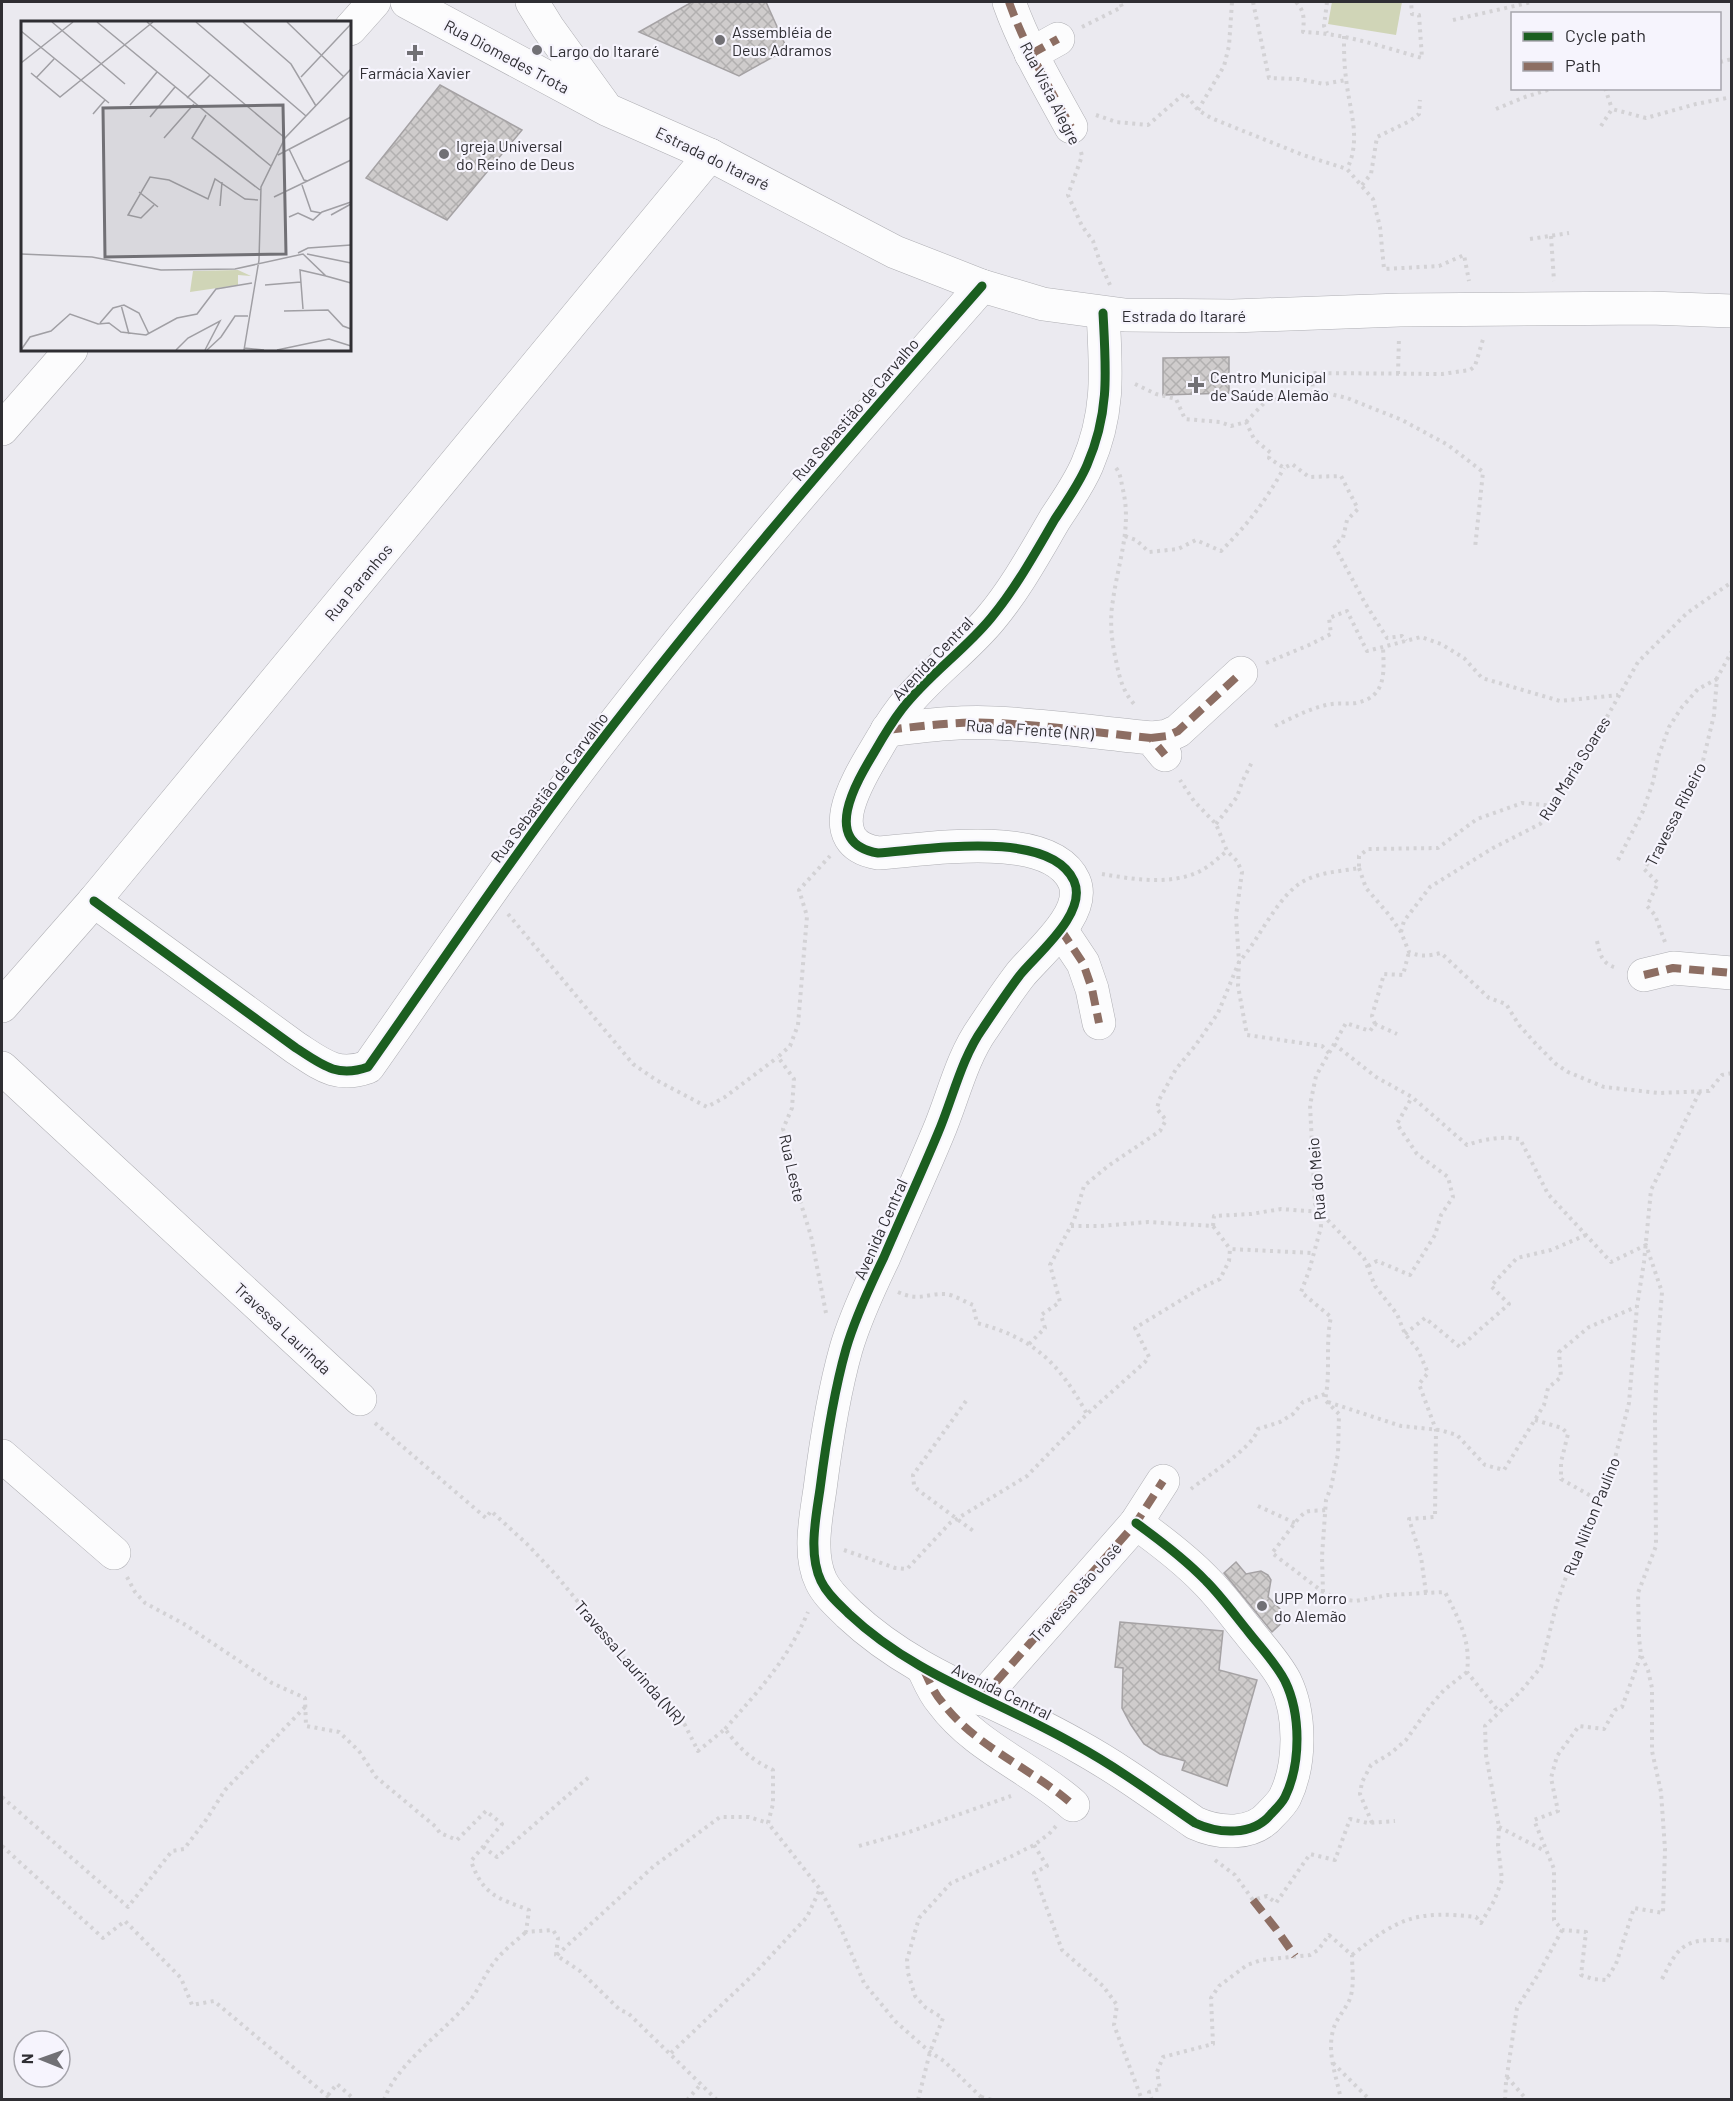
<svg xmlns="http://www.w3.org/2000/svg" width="1733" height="2101" font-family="Barlow,sans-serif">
<defs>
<pattern id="building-cross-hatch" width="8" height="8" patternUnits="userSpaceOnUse" patternTransform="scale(1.5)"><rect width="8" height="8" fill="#cfcccc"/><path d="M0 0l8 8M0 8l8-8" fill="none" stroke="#b2b0b0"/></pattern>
</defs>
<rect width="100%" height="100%" fill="#ebeaf0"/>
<!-- green -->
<polygon fill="#d0d5b7" points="1332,2 1402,2 1396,35 1328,24"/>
<!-- building -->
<g fill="url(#building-cross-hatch)" stroke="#a5a2a4" stroke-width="1.5">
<polygon points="692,2 766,2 787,49 739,76 639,32"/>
<polygon points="440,85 522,130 447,220 366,178"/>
<polygon points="1229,357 1229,393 1163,395 1163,358"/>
<polygon points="1236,1562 1246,1574 1261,1571 1268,1575 1271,1580 1268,1597 1288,1617 1272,1632 1224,1573"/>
<polygon points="1120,1622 1223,1631 1219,1670 1257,1680 1227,1786 1182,1770 1185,1761 1160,1754 1144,1744 1131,1725 1122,1708 1123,1668 1115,1667"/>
</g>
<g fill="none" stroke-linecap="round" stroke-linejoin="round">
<!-- minor casing -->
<g stroke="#aeaeb3" stroke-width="34">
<g id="minor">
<path d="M1009,2C1025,47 1048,85 1071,127"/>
<polyline points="350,29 374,2"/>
<polyline points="1031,54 1058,39"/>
<path d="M1103,313C1106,370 1110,412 1087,465C1079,484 1066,502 1055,519C1035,553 1016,588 991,618C964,651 928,675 902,709C892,722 883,737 875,751C857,781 819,843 878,853C925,850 1050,828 1074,881C1088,913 1038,953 1020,975C1007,992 995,1010 983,1028C961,1059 953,1098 938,1133C921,1174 902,1215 884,1257C870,1286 855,1318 846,1349C833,1395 826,1442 820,1489C816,1517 808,1554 821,1581C827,1594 839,1604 849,1614C916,1677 998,1700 1076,1745C1118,1768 1156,1796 1195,1823C1219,1834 1253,1836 1271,1814C1276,1809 1282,1803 1285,1797C1301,1764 1301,1714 1285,1681C1275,1662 1260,1647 1247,1630C1234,1614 1221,1596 1206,1581C1185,1559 1161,1541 1136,1523"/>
<polyline points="2,429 71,350"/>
<path d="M887,730C922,726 959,721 994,723C1046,725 1099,733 1151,738L1165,755"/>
<polyline points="1151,738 1167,736 1178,731 1241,673"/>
<path d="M94,901L296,1048C322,1065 337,1078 368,1067C444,959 517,850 597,746C719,587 850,436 982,286"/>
<polyline points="1061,930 1083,963 1092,989 1099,1023"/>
<polyline points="1644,975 1673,968 1732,973"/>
<polyline points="2,1006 94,901 710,155"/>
<polyline points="2,1068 360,1399"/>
<polyline points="2,1456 114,1553"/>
<path d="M924,1670C929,1681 934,1693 942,1702C975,1747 1032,1768 1073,1805"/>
<polyline points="981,1699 1136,1523 1163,1481"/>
</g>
</g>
<!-- major casing -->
<g stroke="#aeaeb3" stroke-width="34">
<g id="major">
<polyline points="407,2 608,110 710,155 895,252 982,286 1043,304 1125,315 1233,316 1400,310 1650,308 1732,311"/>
<polyline points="532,2 548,28 603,104"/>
</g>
</g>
<!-- path -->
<g stroke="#d3d2d5" stroke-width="4" stroke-dasharray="3 4.5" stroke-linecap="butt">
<polyline points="1253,2 1269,78 1299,79 1324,84 1346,80"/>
<path d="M1296,2C1305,11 1304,20 1303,32C1344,33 1383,47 1422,58L1419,15L1412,14L1411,2"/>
<polyline points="1327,2 1324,26 1327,33"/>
<polyline points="1453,20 1532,2"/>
<polyline points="1082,27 1122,7 1120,2"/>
<path d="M1344,36C1344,50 1344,64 1346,78C1349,109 1362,139 1347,169"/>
<polyline points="1720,62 1732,59"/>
<polyline points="1605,88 1612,109"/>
<polyline points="1496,109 1525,97 1554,88"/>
<polyline points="1198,110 1224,66 1229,46 1232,2"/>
<polyline points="1096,115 1116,122 1148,125 1185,93 1198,110 1211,118 1303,155 1347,169 1373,199 1380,227 1384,269 1439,266 1464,255 1469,281"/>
<polyline points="1601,126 1612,109 1646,118 1696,104 1732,97"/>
<polyline points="1081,152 1082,156 1068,195 1082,226 1093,241 1101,265 1110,285"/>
<polyline points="1362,185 1371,174 1377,137 1410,121 1419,114 1420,100"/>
<polyline points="1551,236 1554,281"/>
<polyline points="1530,239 1569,233"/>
<polyline points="1398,374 1399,337"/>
<polyline points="1135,384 1156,394 1176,399 1185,419 1220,422 1231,426 1246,422 1254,439 1271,453 1269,458 1284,468 1292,464 1309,477 1341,476 1358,509 1347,520 1343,538 1334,545 1365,603 1387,638 1402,636 1406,641"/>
<polyline points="1313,394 1312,373 1442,374 1470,370 1475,366 1484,336"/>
<polyline points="1246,422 1266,401 1322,392 1347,398 1402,420 1448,445 1483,472 1475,548"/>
<path d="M1116,468C1121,474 1121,482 1123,490C1132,528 1118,563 1113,600C1109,622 1112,644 1117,665C1120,681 1125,695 1136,706"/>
<path d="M1125,536L1136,540L1149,552L1178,549L1196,540L1221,551C1249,523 1264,503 1284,468"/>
<polyline points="1266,663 1309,645 1331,634 1329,618 1347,611 1367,651 1421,637 1441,644 1464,658 1482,678 1560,701 1618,695"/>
<path d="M1275,726C1294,717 1312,707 1332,704C1340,703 1348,704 1356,703C1387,697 1384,672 1383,647"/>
<polyline points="1216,824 1237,797 1242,782 1253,760"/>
<polyline points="1618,860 1643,811 1653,782 1658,757 1669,727 1682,707 1698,689 1717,679"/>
<path d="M1359,868L1366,888L1390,916L1401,932L1409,952C1420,957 1429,956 1441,953L1489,998L1506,1004L1519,1025L1536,1044L1556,1064L1568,1072L1604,1087L1659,1093L1709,1091L1722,1075L1732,1073"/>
<path d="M1102,874C1132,879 1167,885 1196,873C1208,868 1217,859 1227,851"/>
<polyline points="508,914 633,1064 656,1080 707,1107 725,1097 778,1057"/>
<polyline points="1401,932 1404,921 1430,887 1493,848 1540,824 1548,816 1582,761 1638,662 1687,613 1732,582"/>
<path d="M1597,941C1600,955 1602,964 1617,968"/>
<polyline points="1665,942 1655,915 1647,906 1658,883 1644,869 1669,831 1701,769 1714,715 1717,678 1732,651"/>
<polyline points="1375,1024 1372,1016 1384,974 1403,975 1409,952"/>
<path d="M1334,1044L1376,1077L1412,1097L1467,1145C1484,1139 1502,1136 1520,1139L1548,1194L1611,1262L1646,1245L1662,1292L1658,1342L1655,1414L1656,1546L1638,1593L1639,1638L1641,1655L1648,1670L1652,1688V1751L1661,1792L1665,1849L1663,1913L1634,1908L1616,1964L1606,1980L1593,1979L1581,1975L1586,1932L1562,1930L1554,1920V1869L1534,1820L1558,1811L1551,1778L1557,1756L1579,1726L1604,1729L1615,1710L1622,1707L1641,1655"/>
<path d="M1329,1053L1322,1046L1247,1035L1238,986L1239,962C1260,939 1279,891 1308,879C1323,872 1343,871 1359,868V856L1368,849L1438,848L1477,819L1522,803L1554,806"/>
<polyline points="1071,1226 1101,1226 1148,1222 1213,1226 1230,1249"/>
<polyline points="1213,1226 1214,1216 1251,1214 1281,1209 1320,1212 1364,1258 1375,1286 1397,1314 1405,1334 1418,1350 1428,1373 1419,1384 1436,1430 1435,1517 1409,1519 1421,1557 1426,1593"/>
<polyline points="1368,1266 1377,1261 1410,1275 1435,1235 1441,1215 1453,1197 1448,1177 1417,1154 1397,1124 1412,1097"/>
<path d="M898,1292C920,1302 926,1293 946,1294C954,1295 965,1302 973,1305L977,1323C1034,1338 1059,1363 1087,1414"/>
<polyline points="826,1313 811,1236 797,1191 791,1148 783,1129 792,1108 794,1079 778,1057 790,1046 798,1025 807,916 799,890 830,856"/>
<polyline points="1405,1334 1425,1318 1460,1347 1509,1304 1491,1286 1517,1258 1551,1250 1586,1235"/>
<polyline points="1029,1344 1045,1328 1041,1315 1060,1302 1050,1265 1074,1220 1084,1186 1108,1166 1160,1131 1166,1120 1157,1109 1159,1100 1176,1069 1195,1046 1218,1013 1239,962 1236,916 1242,872 1237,861 1227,851 1216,824 1194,801 1180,780"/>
<polyline points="966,1401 913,1475 914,1485 918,1490 976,1533"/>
<polyline points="1328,1402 1401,1426 1440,1430 1457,1435 1485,1465 1504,1470 1544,1405 1548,1388 1561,1377 1559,1352 1589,1327 1636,1307"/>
<polyline points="1535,1420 1562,1428 1568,1434 1561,1462 1561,1479 1598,1500"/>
<path d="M375,1423L486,1518L491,1511L527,1544L556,1575L656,1697L685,1725L698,1751L725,1729C740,1749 750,1759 773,1770V1804L768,1823L820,1889L842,1931L864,1983L896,2022L930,2052L944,2061L981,2097"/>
<path d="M1191,1489C1208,1475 1253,1448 1258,1429L1280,1422L1293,1414L1303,1402L1325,1394"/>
<polyline points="1258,1506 1295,1523"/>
<path d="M1325,1510C1319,1511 1311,1510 1306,1512C1298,1516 1280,1544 1272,1553L1323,1592L1337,1599L1356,1601L1388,1595L1445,1592C1459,1620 1471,1640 1467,1672L1499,1712"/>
<polyline points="844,1550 895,1568 907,1569 950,1523 1027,1476 1087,1414 1145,1362 1149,1357 1135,1328 1201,1288 1220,1279 1229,1261 1230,1249 1313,1253"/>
<path d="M127,1577L135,1592L145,1603L184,1624L272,1683L305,1698L306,1726L339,1732L359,1751L376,1777L436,1827L440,1833L457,1840L486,1811L502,1824L471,1861C483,1895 497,1898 529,1910L526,1932L553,1930L558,1938L556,1955L580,1971L620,2010L628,2013L717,2100"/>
<path d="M1323,1592L1322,1556L1326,1500L1331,1487L1338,1454L1339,1414L1325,1400C1331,1373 1325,1345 1331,1317L1301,1292L1309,1271L1321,1227L1320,1212L1315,1204L1310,1105L1316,1076L1346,1023L1370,1031L1375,1024L1397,1034"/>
<path d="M725,1729C759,1690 787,1661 808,1612"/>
<polyline points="2,1797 128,1907 172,1851 184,1849 206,1820 225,1790 306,1706"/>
<polyline points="1372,1823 1360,1794 1362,1782 1371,1765 1391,1753 1406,1740 1431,1705 1444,1690 1467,1672"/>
<polyline points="1499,1827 1545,1851"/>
<polyline points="1034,1845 1047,1866 1034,1873 1062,1950 1103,1986 1117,2005 1114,2025 1142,2100"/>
<polyline points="2,1846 103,1938 125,1921 181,1978 192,2005 214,2001 332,2100"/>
<polyline points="859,1846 909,1832 1011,1796"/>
<polyline points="483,1847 497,1857 590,1776"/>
<polyline points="1215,1860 1235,1875 1253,1900 1267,1896 1276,1903 1310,1854 1335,1860 1350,1819 1368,1823 1395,1821"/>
<polyline points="557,1955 654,1866 720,1817 749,1817 768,1823"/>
<path d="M1352,1955C1398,1918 1416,1910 1476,1917L1481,1923L1494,1901L1502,1880L1498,1846L1499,1827L1486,1755L1485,1726L1521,1691L1541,1667L1557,1602L1582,1533L1612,1470L1629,1403L1637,1306L1644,1262L1651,1190L1700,1091"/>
<path d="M1662,1979C1675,1954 1680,1940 1712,1940C1719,1940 1725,1940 1732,1941"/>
<polyline points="671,2053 753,1975 807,1917 820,1889"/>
<polyline points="1333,2063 1370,2100"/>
<polyline points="1507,2077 1527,2100"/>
<polyline points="328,2095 337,2084 355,2100"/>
<polyline points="981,2097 992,2100"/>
<path d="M384,2100C396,2064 444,2032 468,2003C479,1990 485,1973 496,1960C504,1950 516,1941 526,1932"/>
<polyline points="687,2100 702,2083"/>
<polyline points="918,2100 930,2052 943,2018 926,2008 915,1996 908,1973 907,1960 919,1918 951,1883 1012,1856 1034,1845 1049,1834 1056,1826"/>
<path d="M1152,2100L1149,2092L1160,2089L1157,2072L1163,2057L1213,2044L1211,1998L1219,1986L1247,1965L1261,1960L1310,1955L1318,1950L1329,1935L1352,1955C1352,1969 1355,1988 1349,2001C1343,2013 1334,2021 1332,2035C1328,2057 1337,2078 1341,2100"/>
<polyline points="1505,2100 1506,2082 1517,2008 1539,1973 1562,1930"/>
</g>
<!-- minor -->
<use href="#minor" stroke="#fcfcfd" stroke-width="33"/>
<!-- major -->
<use href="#major" stroke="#fcfcfd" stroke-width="33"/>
<!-- quiet -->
<g stroke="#8d6e63" stroke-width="8" stroke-dasharray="15 8" stroke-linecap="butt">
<path d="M1009,2C1025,47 1048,85 1071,127"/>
<polyline points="1031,54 1058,39"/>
<path d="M887,730C922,726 959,721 994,723C1046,725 1099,733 1151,738L1165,755"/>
<polyline points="1151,738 1167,736 1178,731 1241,673"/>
<polyline points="1061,930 1083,963 1092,989 1099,1023"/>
<polyline points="1644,975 1673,968 1732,973"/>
<path d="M924,1670C929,1681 934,1693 942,1702C975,1747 1032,1768 1073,1805"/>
<polyline points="981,1699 1136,1523 1163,1481"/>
<polyline points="1253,1900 1276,1929 1295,1956"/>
</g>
<!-- cycleway casing -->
<g stroke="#f6f4fd" stroke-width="13">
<g id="cycleway">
<path d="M1103,313C1106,370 1110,412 1087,465C1079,484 1066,502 1055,519C1035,553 1016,588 991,618C964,651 928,675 902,709C892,722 883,737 875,751C857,781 819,843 878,853C925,850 1050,828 1074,881C1088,913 1038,953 1020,975C1007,992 995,1010 983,1028C961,1059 953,1098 938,1133C921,1174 902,1215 884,1257C870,1286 855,1318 846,1349C833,1395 826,1442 820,1489C816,1517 808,1554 821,1581C827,1594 839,1604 849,1614C916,1677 998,1700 1076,1745C1118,1768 1156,1796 1195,1823C1219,1834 1253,1836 1271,1814C1276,1809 1282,1803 1285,1797C1301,1764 1301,1714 1285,1681C1275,1662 1260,1647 1247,1630C1234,1614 1221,1596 1206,1581C1185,1559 1161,1541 1136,1523"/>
<path d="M94,901L296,1048C322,1065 337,1078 368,1067C444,959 517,850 597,746C719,587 850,436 982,286"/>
</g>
</g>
<!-- cycleway -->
<use href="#cycleway" stroke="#1b5e20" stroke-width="9"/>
</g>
<!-- markers -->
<g fill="#717075" stroke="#f6f4fd" stroke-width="2">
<circle cx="720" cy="40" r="6"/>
<circle cx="537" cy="50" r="6"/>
<path d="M412 44h6v6h6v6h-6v6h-6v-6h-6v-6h6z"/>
<circle cx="444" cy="154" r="6"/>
<path d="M1193 376h6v6h6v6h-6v6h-6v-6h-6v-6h6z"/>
<circle cx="1262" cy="1606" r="6"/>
</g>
<g text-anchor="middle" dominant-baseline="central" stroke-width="4.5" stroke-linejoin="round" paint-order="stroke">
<!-- poi labels -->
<g font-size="16" fill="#2f2e33" stroke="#f6f4fd" text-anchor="start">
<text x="732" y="31">Assembléia de<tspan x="732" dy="18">Deus Adramos</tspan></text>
<text x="549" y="50">Largo do Itararé</text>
<text x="415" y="72" text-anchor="middle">Farmácia Xavier</text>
<text x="456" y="145">Igreja Universal<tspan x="456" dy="18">do Reino de Deus</tspan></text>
<text x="1210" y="376">Centro Municipal<tspan x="1210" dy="18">de Saúde Alemão</tspan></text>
<text x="1274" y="1597">UPP Morro<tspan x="1274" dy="18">do Alemão</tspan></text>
</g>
<!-- street labels -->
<g font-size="16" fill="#2f2e33" stroke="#f6f4fd">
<text transform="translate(507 56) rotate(28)">Rua Diomedes Trota</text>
<text transform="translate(1051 93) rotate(63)">Rua Vista Alegre</text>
<text transform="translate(713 158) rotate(26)">Estrada do Itararé</text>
<text x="1184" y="315">Estrada do Itararé</text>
<text transform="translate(855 409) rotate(-49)">Rua Sebastião de Carvalho</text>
<text transform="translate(358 582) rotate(-50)">Rua Paranhos</text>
<text transform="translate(932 658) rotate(-46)">Avenida Central</text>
<text transform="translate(1030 729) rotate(4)">Rua da Frente (NR)</text>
<text transform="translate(1574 768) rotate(-58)">Rua Maria Soares</text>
<text transform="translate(549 787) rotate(-53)">Rua Sebastião de Carvalho</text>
<text transform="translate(1675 814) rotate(-63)">Travessa Ribeiro</text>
<text transform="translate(793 1168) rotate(77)">Rua Leste</text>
<text transform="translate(1316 1179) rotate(-95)">Rua do Meio</text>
<text transform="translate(880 1229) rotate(-66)">Avenida Central</text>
<text transform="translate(283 1328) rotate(43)">Travessa Laurinda</text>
<text transform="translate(1591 1516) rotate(-68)">Rua Nilton Paulino</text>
<text transform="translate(1075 1592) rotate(-48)">Travessa São José</text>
<text transform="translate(630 1662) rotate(49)">Travessa Laurinda (NR)</text>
<text transform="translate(1002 1691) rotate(26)">Avenida Central</text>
</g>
</g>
<!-- overview -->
<g transform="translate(21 21)">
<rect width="330" height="330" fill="#ebeaf0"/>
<path d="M217,249L230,255L217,254V264L169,271L172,250Z" fill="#d0d5b7"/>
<path fill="none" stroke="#a09fa4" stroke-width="1.5" d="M31,1L104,63M76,1L250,145M126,1L264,117M175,1L285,95M222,1L270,43L295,85M266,1L323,56M0,10L88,82M0,42L52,1M10,52L39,76L132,1M280,56L330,3M15,57L33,38M166,77L189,54M109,84L136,51M72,93L84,79M185,94L171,117L239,169M129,96L154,66M143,117L173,83M268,128L283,159L287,160M257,134L330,96M281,164L290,190L300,192M118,171L137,186M253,176L330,139M133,184L120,197L107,194L129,156L148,159L187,178L194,158L224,178L237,179M199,185L201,161M310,194L330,183M268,196L277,192L292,199L301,191L330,181M277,232L287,227L330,224M0,233L71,236L140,249L214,248L282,233L305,255L330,262M286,233L330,242M244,264L280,261M100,284L108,313M282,288L279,249L305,255M263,290L307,289L322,305L330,308M79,302L92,287L103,284L118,292L128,313M223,327L243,329M0,329L9,316L30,310L49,293L77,303L88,302L100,311L125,314L156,297L176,293L195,268L231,262M155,329L167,317L199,300L184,329M186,329L200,316L214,295H227M223,329L238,239L240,166L264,117L330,48M256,329L308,318L330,325"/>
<path fill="#717075" fill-opacity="0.15" stroke="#717075" stroke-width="3" d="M262,84L265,233L84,236L82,87Z"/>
<rect width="330" height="330" fill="none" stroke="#2f2e33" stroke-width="3"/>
</g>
<!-- border -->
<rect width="1733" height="2101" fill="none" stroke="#2f2e33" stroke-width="6"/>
<!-- legend -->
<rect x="1511" y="12" width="210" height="78" fill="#f6f4fd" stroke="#a6a5ac" stroke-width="1.5"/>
<rect x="1523" y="32" width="30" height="9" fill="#1b5e20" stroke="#a6a5ac" stroke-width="1.5"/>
<text x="1565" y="42" font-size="18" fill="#2f2e33">Cycle path</text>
<rect x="1523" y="62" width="30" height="9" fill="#8d6e63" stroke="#a6a5ac" stroke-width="1.5"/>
<text x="1565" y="72" font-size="18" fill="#2f2e33">Path</text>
<!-- north arrow -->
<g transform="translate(42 2059) rotate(271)"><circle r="28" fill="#f6f4fd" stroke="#a6a5ac" stroke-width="1.5"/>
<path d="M0-4.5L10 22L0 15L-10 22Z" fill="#717075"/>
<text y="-9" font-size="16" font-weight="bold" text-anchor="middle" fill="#2f2e33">N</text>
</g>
</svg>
